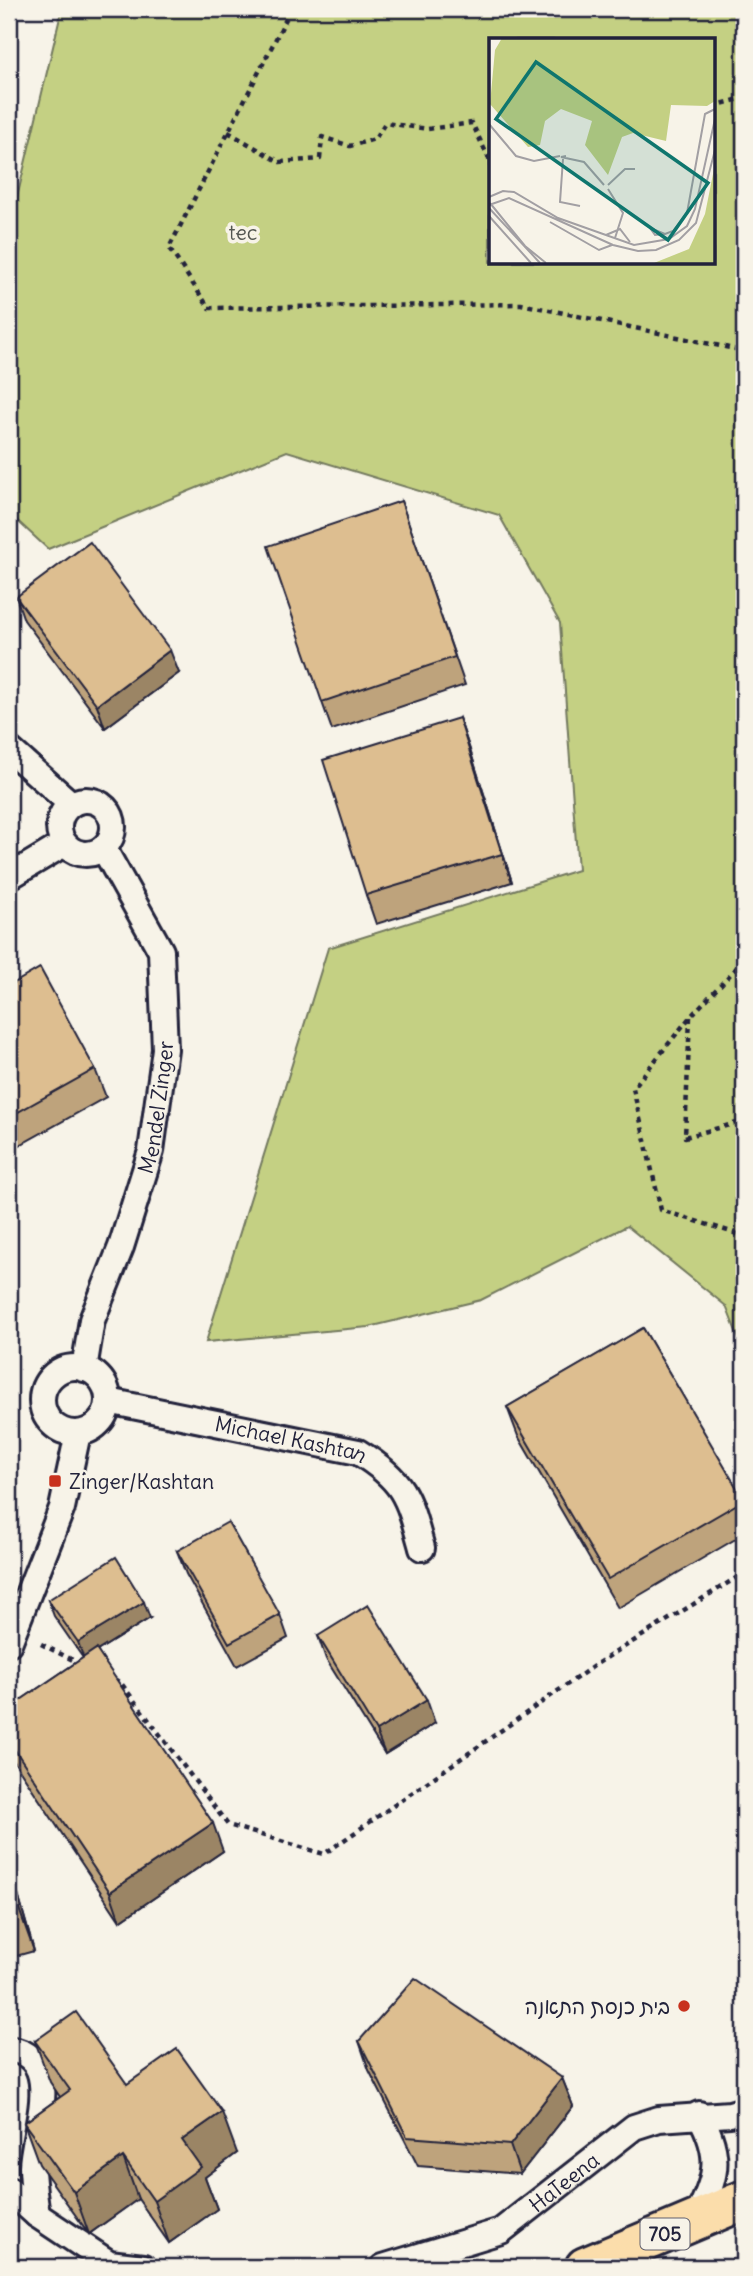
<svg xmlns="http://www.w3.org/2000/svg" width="753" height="2276" font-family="Delius,'Playpen Sans Hebrew',sans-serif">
<rect width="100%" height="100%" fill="#f7f3e8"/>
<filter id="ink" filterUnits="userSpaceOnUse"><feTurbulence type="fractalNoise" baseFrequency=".0143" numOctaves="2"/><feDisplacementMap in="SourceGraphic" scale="14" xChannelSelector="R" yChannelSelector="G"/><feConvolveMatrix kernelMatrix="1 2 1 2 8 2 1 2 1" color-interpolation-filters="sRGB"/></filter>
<g filter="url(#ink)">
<!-- green -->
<path fill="#c4d083" stroke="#73795f" stroke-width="2" fill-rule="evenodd" d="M62,9H744V1352L726,1306L627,1226L481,1300L369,1327L206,1342L328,948L578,870L560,623L499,515L287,451L48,549L9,513V231ZM490,40H713V262H490Z"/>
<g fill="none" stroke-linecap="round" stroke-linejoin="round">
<!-- minor casing -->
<g stroke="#22223b" stroke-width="30">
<g id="minor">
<polyline points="9,749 71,804"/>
<circle cx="86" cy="827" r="27"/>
<polyline points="9,877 64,844"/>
<circle cx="75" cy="1400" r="33"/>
<path id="s1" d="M84,1369L92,1320L121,1247L151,1151L165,1049L161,951L104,849"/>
<path id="s2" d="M108,1401L358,1452C405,1481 408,1497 422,1548"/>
<polyline points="9,1643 62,1508 78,1433"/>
<path d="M9,2049C66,2057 33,2132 32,2166C32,2182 35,2199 37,2215"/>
<polyline points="9,2190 37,2215 109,2263 143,2267"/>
<path d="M695,2221C716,2178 724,2158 699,2114"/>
<path id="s3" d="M383,2267L501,2231L634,2127L659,2119L730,2114L744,2110"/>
</g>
</g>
<!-- primary casing -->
<g stroke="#22223b" stroke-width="44">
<polyline id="primary" points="585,2267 744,2200"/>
</g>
<!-- path -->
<g stroke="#22223b" stroke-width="4.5" stroke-dasharray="5 5" stroke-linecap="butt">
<polyline points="291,9 169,248 209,308 521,304 744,351"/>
<polyline points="713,106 744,98"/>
<polyline points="228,132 280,162 320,159 322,137 350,146 375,139 385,123 428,129 472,123 490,161"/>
<polyline points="744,960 690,1017 633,1088 661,1210 744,1236"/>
<polyline points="690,1017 685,1137 744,1121"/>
<polyline points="41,1644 81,1664"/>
<polyline points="114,1679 121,1683 228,1825 324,1854 598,1663 744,1573"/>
</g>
<!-- minor -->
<use href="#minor" stroke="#f7f3e8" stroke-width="24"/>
<!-- primary -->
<use href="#primary" stroke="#fbddab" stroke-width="38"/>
</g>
<!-- wall -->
<g fill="#bea37c" stroke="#22223b" stroke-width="2">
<polygon points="401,501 465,685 332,730 322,702"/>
<polygon points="16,597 179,673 105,728 24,620"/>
<polygon points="459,718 469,747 512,882 376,924 366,895"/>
<polygon points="9,986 95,1069 106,1097 9,1151"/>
<polygon points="643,1328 744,1502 744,1534 618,1608 518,1436 507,1407"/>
<polygon points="177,1551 280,1615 288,1638 237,1666 186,1574"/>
<polygon points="48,1600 150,1618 97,1651 223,1851 120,1921 9,1754 9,1708 83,1658 54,1616"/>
<polygon points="318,1636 435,1723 385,1754 326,1659"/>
<polygon points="9,1863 34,1951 9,1958"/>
<polygon points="35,2041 127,2084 237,2153 205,2177 217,2209 169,2243 138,2199 89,2234 39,2164 24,2123 60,2097 50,2082"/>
<polygon points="359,2041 562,2078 573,2106 520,2174 418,2166 369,2070"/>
</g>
<!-- shaded-wall -->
<g fill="#9b8565" stroke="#22223b" stroke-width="2">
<polygon points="170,650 179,673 105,728 97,705"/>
<polygon points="459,718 469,747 512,882 502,854"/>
<polygon points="144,1602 150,1618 84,1659 78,1642"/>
<polygon points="427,1700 435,1723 385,1754 376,1731"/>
<polygon points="213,1823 223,1851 120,1921 110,1892"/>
<polygon points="9,1863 34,1951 19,1909 9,1874"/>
<polygon points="562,2078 573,2106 520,2174 510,2145"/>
<polygon points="222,2112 237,2153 205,2177 217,2209 169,2243 154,2201 182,2140"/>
<polygon points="123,2157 138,2199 89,2234 74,2192"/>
</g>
<!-- building -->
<g fill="#ddbe90" stroke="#22223b" stroke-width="2">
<polygon points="401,501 455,657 322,702 268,546"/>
<polygon points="90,542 170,650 97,705 16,597"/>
<polygon points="459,718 502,854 366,895 323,760"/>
<polygon points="40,968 95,1069 9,1117 9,986"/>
<polygon points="643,1328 744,1500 608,1579 507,1407"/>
<polygon points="228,1522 280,1615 229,1643 177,1551"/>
<polygon points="116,1557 144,1602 78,1642 48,1600"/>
<polygon points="368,1605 427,1700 376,1731 318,1636"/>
<polygon points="96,1649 213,1823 110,1892 9,1741 9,1708"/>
<polygon points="9,1874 19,1909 9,1912"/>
<polygon points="415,1978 562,2078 510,2145 407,2137 359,2041"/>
<polygon points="76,2012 127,2084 177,2049 222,2112 182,2140 201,2167 154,2201 123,2157 74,2192 24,2123 70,2090 35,2041"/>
</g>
</g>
<!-- markers -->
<g fill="#c8321e" stroke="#f7f3e8" stroke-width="2.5">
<rect x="48" y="1474" width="14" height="14" rx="3.5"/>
<circle cx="684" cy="2006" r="7"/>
</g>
<g text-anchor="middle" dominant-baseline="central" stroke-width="7" stroke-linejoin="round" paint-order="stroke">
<!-- shield labels -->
<rect fill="#f7f3e8" stroke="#62616f" stroke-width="2" x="640.5" y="2218.5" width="49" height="31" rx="5"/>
<g font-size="19" font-weight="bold" fill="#22223b">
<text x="665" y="2234">705</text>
</g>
<!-- park labels -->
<g font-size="21" fill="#535651" stroke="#f7f3e8">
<text x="243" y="232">tec</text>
</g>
<!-- street labels -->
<g font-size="21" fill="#22223b" stroke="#f7f3e8">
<text stroke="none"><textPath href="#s1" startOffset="273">Mendel Zinger</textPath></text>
<text stroke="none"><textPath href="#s2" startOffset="187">Michael Kashtan</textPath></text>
<text stroke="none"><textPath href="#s3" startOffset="203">HaTeena</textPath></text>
</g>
<!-- poi labels -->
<g font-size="21" fill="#22223b" stroke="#f7f3e8" text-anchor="start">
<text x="69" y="1481">Zinger/Kashtan</text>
<text x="670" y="2006" text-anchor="end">בית כנסת התאנה</text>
</g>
</g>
<!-- overview -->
<g transform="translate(489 38)">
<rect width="226" height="226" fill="#f7f3e8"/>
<path d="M13,0H226V63L218,68L182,67L177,103L144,95L133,99L119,137L96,107L103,83L72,71L56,83L51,107L39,109L1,66L6,12ZM226,126V225H165L200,211L216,176Z" fill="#c4d083"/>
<path fill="none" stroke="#a29fa3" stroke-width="2" d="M0,86L27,118L45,123L71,118M77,118L72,119L95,124L115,147M74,121L71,164L91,168M119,147L136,131H146M119,151L134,175L126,200M0,159L14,153L25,154L69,180L145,207L180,201L198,188L206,171L226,81M1,165L36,208L57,225M0,167L20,160L124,207L149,213L167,212L190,202L207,185L226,112M0,170L51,225M0,178L42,225M61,184L110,212L123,207M176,196L161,190L166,197L176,196L184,193L198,175L216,76L226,71M117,197L131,191L141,204"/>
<path fill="#0f766e" fill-opacity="0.15" stroke="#0f766e" stroke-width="3.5" d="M47,24L219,145L179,202L7,81Z"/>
<rect width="226" height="226" fill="none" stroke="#22223b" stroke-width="3.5"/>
</g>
<!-- margin -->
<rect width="753" height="2276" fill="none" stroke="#f7f3e8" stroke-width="35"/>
<rect x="18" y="18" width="718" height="2241" fill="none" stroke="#22223b" stroke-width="2.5" filter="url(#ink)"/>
</svg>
